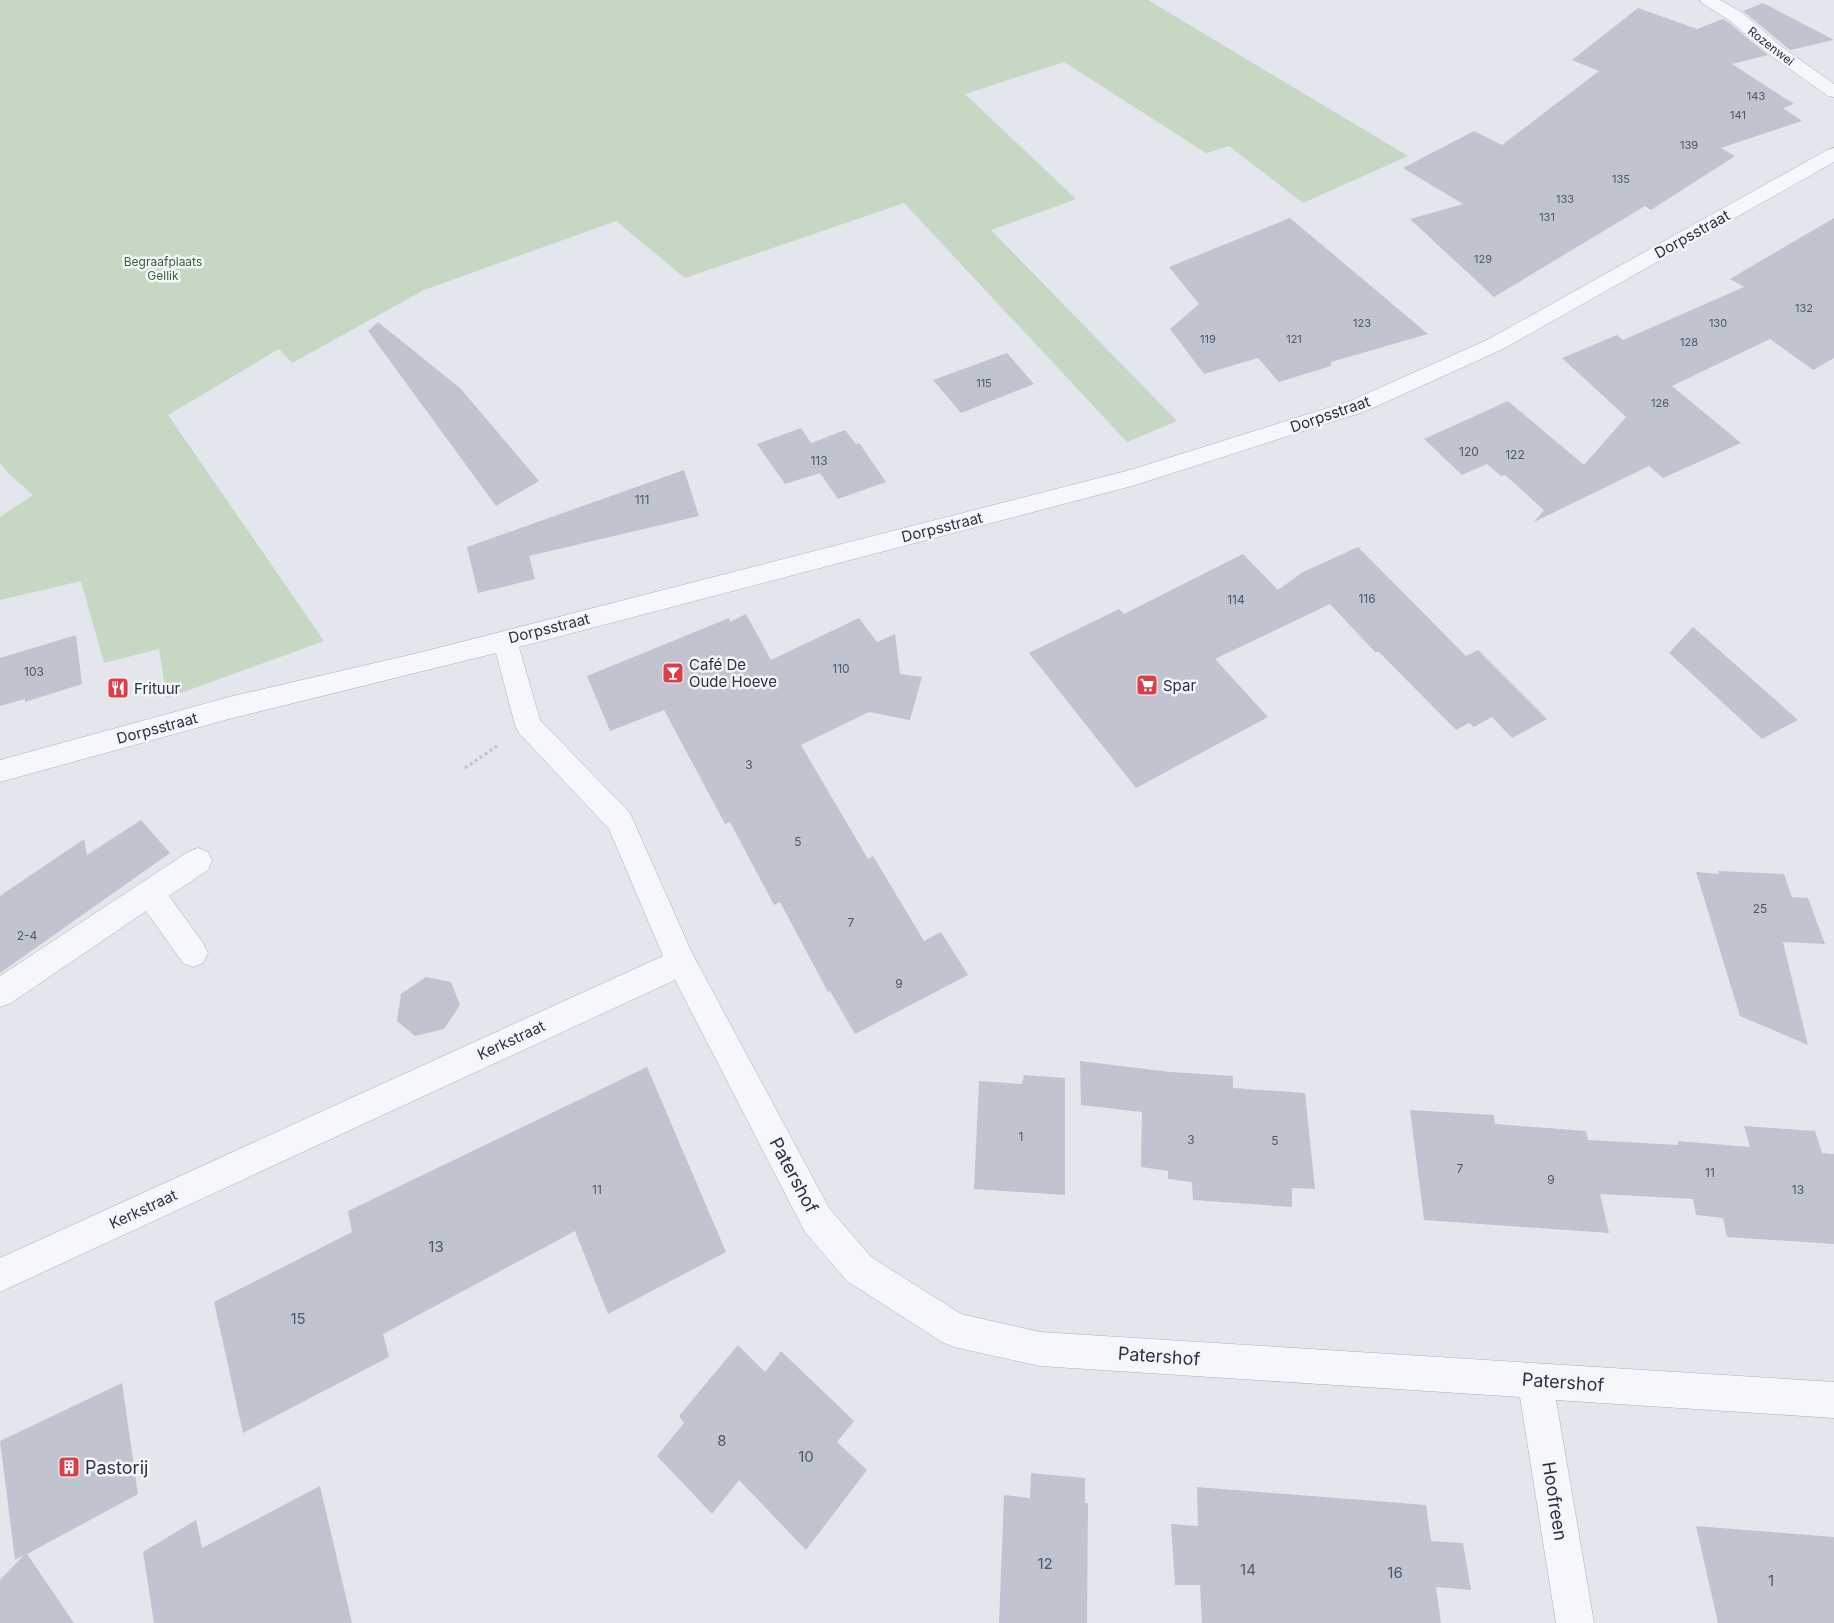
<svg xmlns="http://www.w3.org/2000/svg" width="1834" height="1623" font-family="Inter,sans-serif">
<rect width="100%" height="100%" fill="#e3e6ec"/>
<!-- green -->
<polygon fill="#c6d7c3" points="0,0 1148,0 1408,156 1303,203 1229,146 1206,153 1064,62 965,94 1076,199 991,230 1177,421 1127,442 904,203 685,278 616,221 424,290 292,363 279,349 168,415 324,641 167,698 159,649 104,663 81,581 0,600 0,517 33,495 9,474 0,463"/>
<!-- building -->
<g fill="#c0c4d0">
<polygon points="1763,3 1834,40 1790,50 1743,11"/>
<polygon points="1638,8 1697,29 1723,19 1728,22 1768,55 1732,64 1794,104 1783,108 1802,121 1721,148 1735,156 1651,210 1645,206 1494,297 1410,219 1463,204 1403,168 1474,131 1502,145 1599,71 1572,60"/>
<polygon points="1290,218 1428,334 1331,362 1331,366 1279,382 1258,358 1204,374 1170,329 1199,304 1169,267"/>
<polygon points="1834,218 1834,358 1813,370 1770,339 1672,386 1741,443 1663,478 1649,466 1534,522 1544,510 1505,475 1501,476 1487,464 1462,475 1424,439 1508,401 1584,465 1626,417 1562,358 1617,335 1623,340 1744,287 1730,279"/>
<polygon points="378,322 460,388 539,481 496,506 368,331"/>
<polygon points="1007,353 1034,384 961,413 933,380"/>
<polygon points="801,428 811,443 845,430 856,444 860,444 886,482 838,499 820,473 785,484 757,444"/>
<polygon points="684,470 699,516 529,556 535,579 478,593 467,547"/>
<polygon points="1358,547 1466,656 1478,650 1547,719 1512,738 1492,717 1474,727 1469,723 1456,730 1379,652 1375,652 1330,604 1215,659 1268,717 1136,788 1029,653 1119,609 1124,614 1243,554 1278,590 1303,572"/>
<polygon points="746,614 771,660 859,618 877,642 895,634 900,674 922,677 910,720 869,712 801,745 868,859 873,856 924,941 941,932 968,975 855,1034 830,991 828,992 780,902 774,905 730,822 725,824 664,710 610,731 587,676 729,618 730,622"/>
<polygon points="1693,627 1798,720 1762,739 1669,653"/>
<polygon points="76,635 82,684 25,702 25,699 0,706 0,658"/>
<polygon points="141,820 170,853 0,973 0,896 84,839 87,855"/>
<polygon points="1718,871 1784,874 1792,897 1808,898 1825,944 1783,942 1808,1045 1740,1016 1696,872 1719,874"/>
<polygon points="426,977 451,982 460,1005 444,1029 415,1036 397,1021 401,994"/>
<polygon points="1080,1061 1170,1072 1233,1076 1233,1088 1305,1093 1315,1189 1292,1188 1292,1207 1193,1200 1192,1182 1168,1179 1168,1171 1141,1167 1142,1112 1081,1105"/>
<polygon points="647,1067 726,1252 608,1314 575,1231 383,1334 389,1357 243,1433 214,1302 352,1232 348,1211"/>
<polygon points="1024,1075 1065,1078 1065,1195 974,1189 979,1081 1022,1084"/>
<polygon points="1410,1110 1494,1115 1495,1124 1586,1131 1588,1140 1678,1145 1678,1141 1750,1147 1744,1126 1815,1131 1822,1153 1834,1154 1834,1244 1727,1237 1723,1218 1696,1215 1693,1199 1600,1194 1609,1233 1424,1220"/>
<polygon points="738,1345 765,1372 781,1351 854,1421 837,1442 867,1470 806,1550 739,1480 712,1514 657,1456 684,1423 679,1416"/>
<polygon points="122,1383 138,1494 27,1554 74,1623 0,1623 0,1580 24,1555 15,1560 0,1441"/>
<polygon points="1031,1473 1085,1478 1085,1503 1088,1503 1087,1623 999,1623 1004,1495 1030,1498"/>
<polygon points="320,1486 352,1623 154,1623 143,1552 196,1520 202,1548"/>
<polygon points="1197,1487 1426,1505 1431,1541 1463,1543 1471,1590 1436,1587 1441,1623 1202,1623 1200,1585 1175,1585 1171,1524 1198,1526"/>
<polygon points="1696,1526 1834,1537 1834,1623 1718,1623"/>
</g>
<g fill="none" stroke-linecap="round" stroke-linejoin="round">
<!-- minor casing -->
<g stroke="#abb0ba" stroke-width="1">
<g id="minor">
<polygon points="1700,0 1720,0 1741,12 1782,47 1834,84 1834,97 1828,96 1770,55 1729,20 1702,3"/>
<polygon points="1834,148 1834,162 1503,349 1366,411 1132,486 519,647 540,720 630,813 692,953 829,1208 871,1257 961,1314 1040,1332 1834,1382 1834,1418 1556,1400 1594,1623 1556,1623 1520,1397 1040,1366 954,1347 942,1342 847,1281 805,1232 675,980 0,1292 0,1258 663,956 609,829 519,733 515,725 496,653 229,719 0,782 0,760 229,697 422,652 1130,470 1350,401 1489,339 1827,150"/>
<polygon points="198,848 208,852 212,861 208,870 169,896 203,943 208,953 203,963 193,967 183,963 146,911 11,1003 0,1007 0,976 188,852"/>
</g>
</g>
<!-- path -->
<polyline stroke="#c1c4cb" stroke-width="3" stroke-dasharray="3 3" stroke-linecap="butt" points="465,768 497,746"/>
<!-- minor -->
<use href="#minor" fill="#f6f7fa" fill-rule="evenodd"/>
</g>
<!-- icons -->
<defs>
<g id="bar-square" transform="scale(1.125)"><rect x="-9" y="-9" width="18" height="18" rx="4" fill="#da3f48" stroke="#f3f5f9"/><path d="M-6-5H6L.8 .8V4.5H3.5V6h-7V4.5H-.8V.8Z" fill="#fff"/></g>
<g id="supermarket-square" transform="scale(1.125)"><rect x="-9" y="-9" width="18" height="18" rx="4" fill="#da3f48" stroke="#f3f5f9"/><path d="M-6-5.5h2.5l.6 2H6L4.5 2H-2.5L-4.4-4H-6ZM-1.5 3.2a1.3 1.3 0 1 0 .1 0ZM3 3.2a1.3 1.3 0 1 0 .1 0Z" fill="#fff"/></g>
<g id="restaurant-square" transform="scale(1.125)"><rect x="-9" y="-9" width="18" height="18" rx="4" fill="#da3f48" stroke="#f3f5f9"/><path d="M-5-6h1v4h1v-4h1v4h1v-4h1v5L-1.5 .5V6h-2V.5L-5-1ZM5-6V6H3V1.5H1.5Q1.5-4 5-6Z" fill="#fff"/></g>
<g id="building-square" transform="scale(1.125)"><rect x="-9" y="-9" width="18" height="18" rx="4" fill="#da3f48" stroke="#f3f5f9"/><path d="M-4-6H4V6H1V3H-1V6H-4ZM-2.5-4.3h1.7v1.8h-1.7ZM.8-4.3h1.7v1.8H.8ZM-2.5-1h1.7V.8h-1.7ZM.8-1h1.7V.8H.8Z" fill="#fff"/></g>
</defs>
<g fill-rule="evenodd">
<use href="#bar-square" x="673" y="673"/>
<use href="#supermarket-square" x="1147" y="685"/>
<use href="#restaurant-square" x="118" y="688"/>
<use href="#building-square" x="69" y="1467"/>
</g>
<g text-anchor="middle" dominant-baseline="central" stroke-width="5" stroke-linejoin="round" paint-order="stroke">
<!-- far-number labels -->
<g font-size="11" fill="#4f5668">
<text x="1756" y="96">143</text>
<text x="1738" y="115">141</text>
<text x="1689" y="145">139</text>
<text x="1621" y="179">135</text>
<text x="1565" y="199">133</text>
<text x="1547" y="217">131</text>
<text x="1483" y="259">129</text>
<text x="1804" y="308">132</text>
<text x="1362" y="323">123</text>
<text x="1718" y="323">130</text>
<text x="1208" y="339">119</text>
<text x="1294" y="339">121</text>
<text x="1689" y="342">128</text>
<text x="984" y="383">115</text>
<text x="1660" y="403">126</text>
</g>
<!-- far-street labels -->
<g font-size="12" fill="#293146" stroke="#f3f5f9">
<text transform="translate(1771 46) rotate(38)">Rozenwei</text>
</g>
<!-- far-park labels -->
<g font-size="12" fill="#396335" stroke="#f3f5f9">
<text x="163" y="261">Begraafplaats<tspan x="163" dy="14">Gellik</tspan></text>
</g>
<!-- number labels -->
<g font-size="12" fill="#4f5668">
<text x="1469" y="451">120</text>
<text x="1515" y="454">122</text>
<text x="819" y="460">113</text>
<text x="642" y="499">111</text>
<text x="1367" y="598">116</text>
<text x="1236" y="599">114</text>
<text x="841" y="668">110</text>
<text x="34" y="671">103</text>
<text x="749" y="764">3</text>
<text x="798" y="841">5</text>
<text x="1760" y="908">25</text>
<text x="851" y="922">7</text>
<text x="27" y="935">2-4</text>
<text x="899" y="983">9</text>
<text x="1021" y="1136">1</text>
<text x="1191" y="1139">3</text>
<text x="1275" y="1140">5</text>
<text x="1460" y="1168">7</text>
<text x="1710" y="1172">11</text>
<text x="1551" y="1179">9</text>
<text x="597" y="1189">11</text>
<text x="1798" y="1189">13</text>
</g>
<!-- street labels -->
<g font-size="15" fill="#293146" stroke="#f3f5f9">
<text transform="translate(1692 234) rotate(-29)">Dorpsstraat</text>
<text transform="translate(1330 414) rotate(-19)">Dorpsstraat</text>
<text transform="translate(942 527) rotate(-14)">Dorpsstraat</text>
<text transform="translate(549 628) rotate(-14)">Dorpsstraat</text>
<text transform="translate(157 728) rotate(-15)">Dorpsstraat</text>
<text transform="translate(511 1040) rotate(-25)">Kerkstraat</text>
<text transform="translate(143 1209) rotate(-25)">Kerkstraat</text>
</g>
<!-- poi labels -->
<g font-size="15" fill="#293146" stroke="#f3f5f9" text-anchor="start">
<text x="689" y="664">Café De<tspan x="689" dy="17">Oude Hoeve</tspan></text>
<text x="1163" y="685">Spar</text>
<text x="134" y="688">Frituur</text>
</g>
<!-- near-number labels -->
<g font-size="15" fill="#4f5668">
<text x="436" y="1246">13</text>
<text x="298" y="1318">15</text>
<text x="722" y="1440">8</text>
<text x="806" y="1456">10</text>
<text x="1045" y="1563">12</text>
<text x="1248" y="1569">14</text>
<text x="1395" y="1572">16</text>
<text x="1771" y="1580">1</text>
</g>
<!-- near-street labels -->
<g font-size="18" fill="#293146" stroke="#f3f5f9">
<text transform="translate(794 1175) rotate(62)">Patershof</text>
<text transform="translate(1159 1356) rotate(4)">Patershof</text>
<text transform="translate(1563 1382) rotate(4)">Patershof</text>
<text transform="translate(1555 1501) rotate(81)">Hoofreen</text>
</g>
<!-- near-poi labels -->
<g font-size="18" fill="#293146" stroke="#f3f5f9" text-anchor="start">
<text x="85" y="1467">Pastorij</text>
</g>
</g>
</svg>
